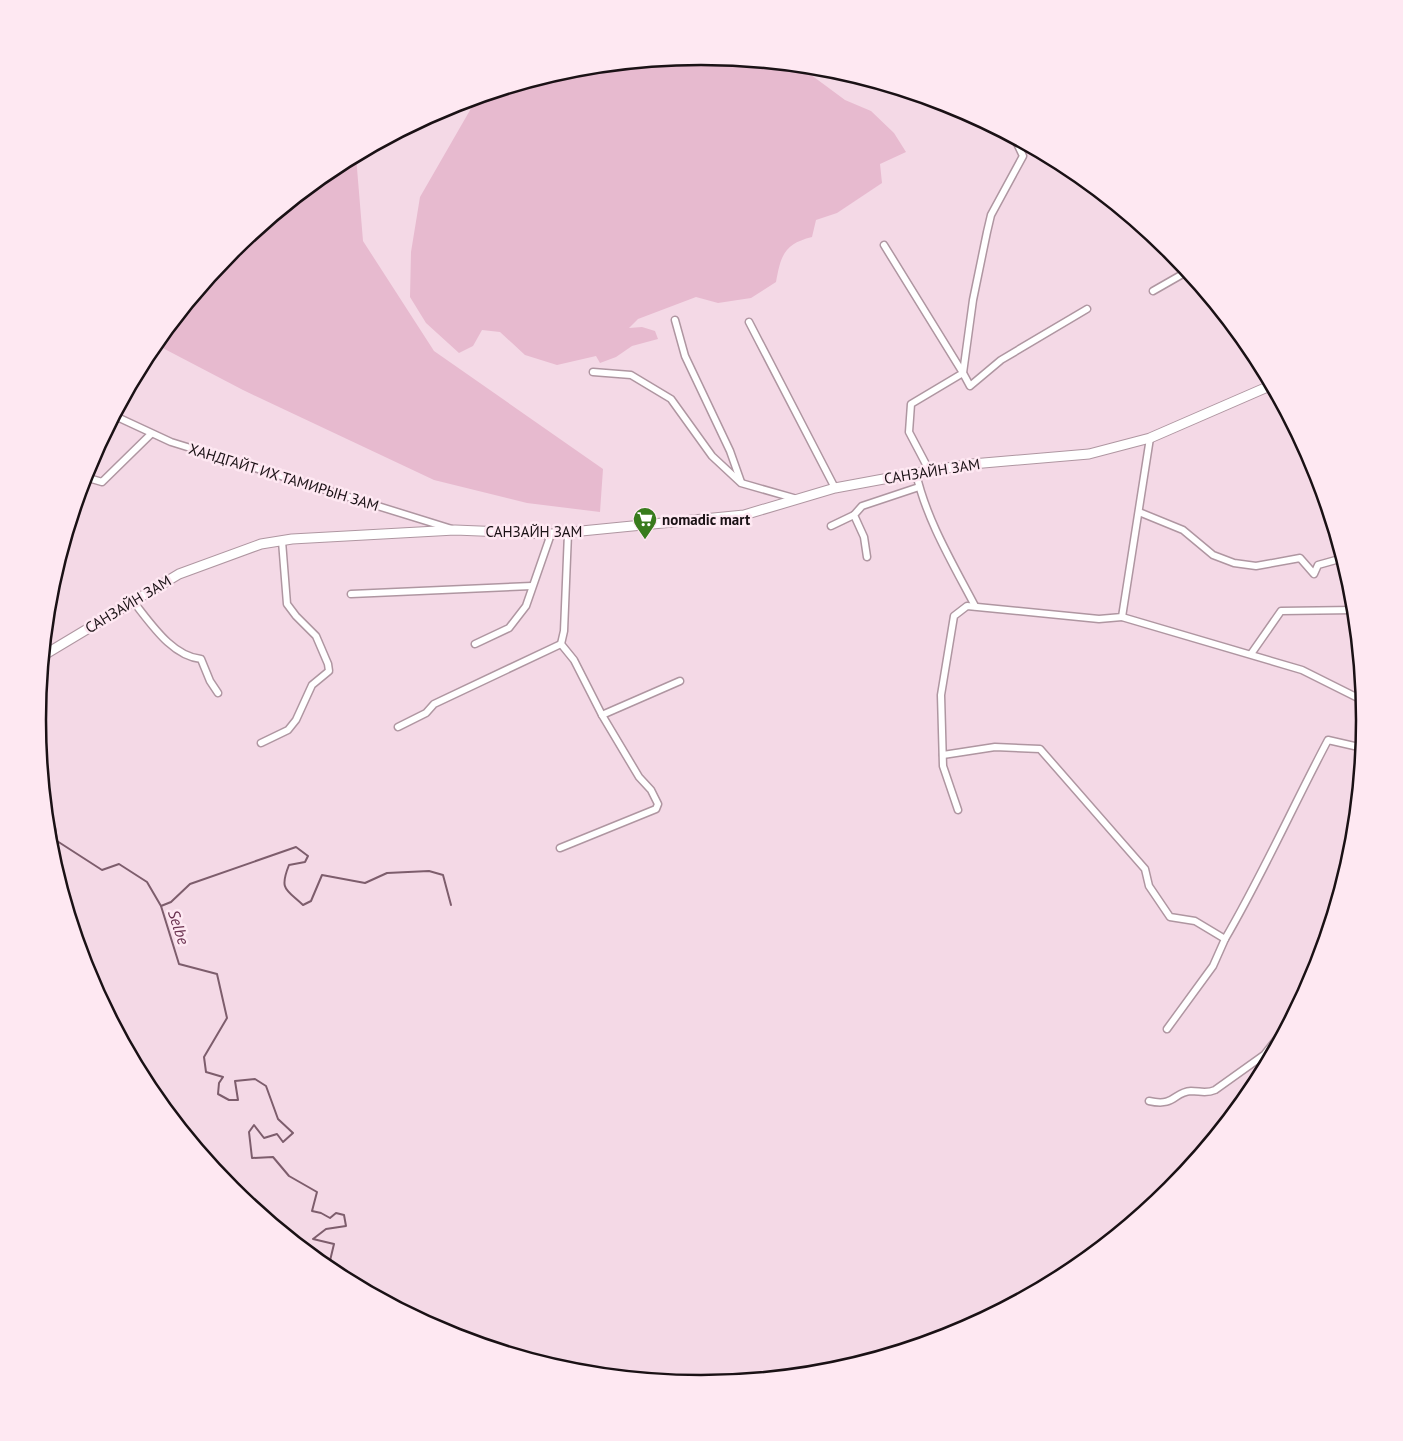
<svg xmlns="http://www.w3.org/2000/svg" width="1403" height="1441" font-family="'PT Sans',sans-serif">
<rect width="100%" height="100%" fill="#f4d9e6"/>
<!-- green -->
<g fill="#e7bacf">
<path d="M702,57L799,66L845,100L871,111L894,133L906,152L880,164L882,183L837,213L816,220L812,237C784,244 781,255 776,282L751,298L718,303L696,297L638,319L629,328L642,327L655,331L658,339L632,346L616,357L600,363L596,356L557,365L525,355L500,332L482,330L473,346L459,353L426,323L410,297L411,252L420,197L477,98L572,69Z"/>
<polygon points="356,156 363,241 434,351 603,469 600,512 527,503 434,480 243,390 155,344 232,251 333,168"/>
</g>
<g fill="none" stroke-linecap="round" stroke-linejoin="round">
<!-- stream -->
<g stroke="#7d5d6c" stroke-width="2">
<polyline points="47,819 55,827 57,841 102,870 119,864 147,882 161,906 179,964 217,974 227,1018 204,1057 206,1072 223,1077 219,1083 218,1094 229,1100 238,1100 235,1081 255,1079 266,1086 278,1119 293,1133 283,1142 277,1134 264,1138 254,1125 249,1132 252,1158 273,1157 289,1176 317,1192 312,1211 321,1213 330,1218 336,1213 344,1215 346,1226 326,1229 313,1239 334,1244 328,1269"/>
<path d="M161,906L171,902L190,884L296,847L308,856L305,862L289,865C279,890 286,889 303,905L311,901L322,875L365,883L387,873L429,871L443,875L451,905"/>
</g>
<!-- street casing -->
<g stroke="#af96a1" stroke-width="9">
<g id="street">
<polyline points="1015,139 1023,156 991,215 987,232 973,300 963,373 970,386 1001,360 1087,309"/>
<polyline points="884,245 963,373 911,404 909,432 929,470"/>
<polyline points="1153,291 1188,271"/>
<polyline points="675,320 685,356 730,451 741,482"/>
<polyline points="749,322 835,488"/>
<polyline points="593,372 631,375 671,399 712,456 741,483 797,499"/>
<polyline points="115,416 171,442 452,529"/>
<path d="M916,473C926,519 953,564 975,606"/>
<polyline points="85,477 102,482 151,434"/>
<polyline points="1139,512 1183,530 1213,555 1234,563 1256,566 1300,558 1314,574 1318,565 1343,558"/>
<polyline points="831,526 854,515"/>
<polyline points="867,557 864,537 854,515 862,506 919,487"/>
<polyline points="351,594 532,586"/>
<path d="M132,600C150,622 171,656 201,659L210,681L218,693"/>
<polyline points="1122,617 1302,670 1364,701"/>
<polyline points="475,644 509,628 526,606 551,534"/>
<polyline points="1251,654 1281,611 1355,610"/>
<polyline points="602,715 680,681"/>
<polyline points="398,727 426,713 434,704 561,644"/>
<polyline points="261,743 288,730 296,720 312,685 329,671 328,664 316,636 296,616 287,604 282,541"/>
<polyline points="943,755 995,747 1040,749 1145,869 1149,886 1170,917 1195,921 1225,939 1213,966 1167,1029"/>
<polyline points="958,810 943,766 941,695 954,616 967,606 1099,619 1122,617 1150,438"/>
<polyline points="560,848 656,809 658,804 651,790 639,777 602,715 574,660 561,644 564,631 568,533"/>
<path d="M1225,939C1263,874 1293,806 1328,740L1363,748"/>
<path d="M1149,1101C1176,1107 1173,1092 1191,1091C1200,1091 1206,1094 1215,1090L1264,1055L1287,1026"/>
</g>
</g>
<!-- secondary casing -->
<g stroke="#af96a1" stroke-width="11">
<polyline id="secondary" points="44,655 179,574 261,544 292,539 455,530 551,534 744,515 835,488 916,473 972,464 1089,454 1150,438 1272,385"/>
</g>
<!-- street -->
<use href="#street" stroke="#fff" stroke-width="6"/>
<!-- secondary -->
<use href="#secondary" stroke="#fff" stroke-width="9"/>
</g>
<!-- icons -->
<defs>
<g id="supermarket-pin" transform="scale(1.25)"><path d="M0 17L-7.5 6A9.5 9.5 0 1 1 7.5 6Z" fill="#387b1d" stroke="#fee8f2"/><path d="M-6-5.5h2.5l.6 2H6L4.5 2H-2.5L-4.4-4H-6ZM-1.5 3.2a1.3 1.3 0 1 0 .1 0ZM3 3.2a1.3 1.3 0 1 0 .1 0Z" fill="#fff"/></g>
</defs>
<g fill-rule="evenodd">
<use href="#supermarket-pin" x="645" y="519"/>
</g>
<g text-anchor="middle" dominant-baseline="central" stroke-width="5" stroke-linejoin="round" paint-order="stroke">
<!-- street labels -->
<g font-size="15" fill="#1a1115" stroke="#fee8f2">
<text transform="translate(932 471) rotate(-9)">САНЗАЙН ЗАМ</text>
<text transform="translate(284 477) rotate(17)">ХАНДГАЙТ ИХ ТАМИРЫН ЗАМ</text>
<text x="534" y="531">САНЗАЙН ЗАМ</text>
<text transform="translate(128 604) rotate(-31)">САНЗАЙН ЗАМ</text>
</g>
<!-- poi labels -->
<g font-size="15" font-weight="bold" fill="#1a1115" stroke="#fee8f2" text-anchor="start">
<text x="662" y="519">nomadic mart</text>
</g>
<!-- water labels -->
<g font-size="16" font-style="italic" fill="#6a314f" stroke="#fee8f2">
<text transform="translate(179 927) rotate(72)">Selbe</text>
</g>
</g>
<!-- crop -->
<path d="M0 0H1403V1441H0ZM46 720a655 655 0 1 1 1310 0a655 655 0 1 1-1310 0Z" fill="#fee8f2" fill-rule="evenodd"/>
<path fill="none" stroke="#1a1115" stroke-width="2.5" d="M46 720a655 655 0 1 1 1310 0a655 655 0 1 1-1310 0Z"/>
</svg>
